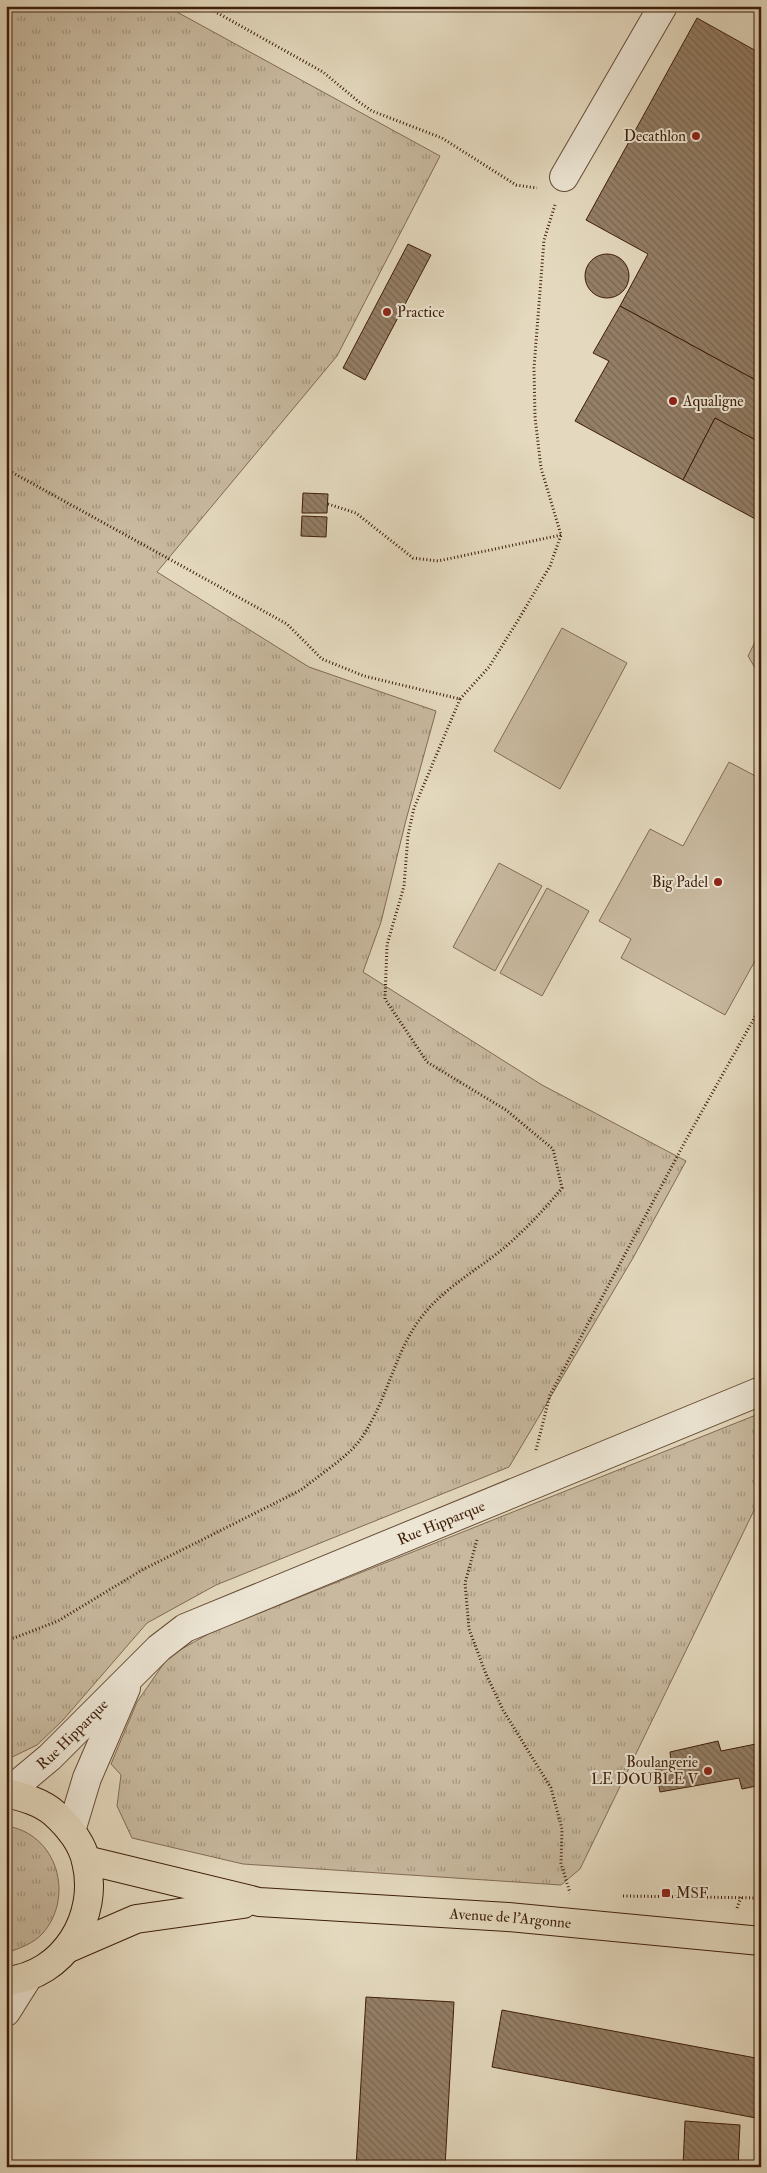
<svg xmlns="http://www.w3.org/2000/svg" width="767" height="2173" font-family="'IM FELL Double Pica',serif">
<defs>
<pattern id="grass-tufts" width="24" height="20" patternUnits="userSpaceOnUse" patternTransform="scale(1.25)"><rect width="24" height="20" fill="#c8b99f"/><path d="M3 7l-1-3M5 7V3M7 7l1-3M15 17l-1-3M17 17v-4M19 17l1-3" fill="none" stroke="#a49680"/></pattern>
<pattern id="building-back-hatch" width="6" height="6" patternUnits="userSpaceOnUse" patternTransform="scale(1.25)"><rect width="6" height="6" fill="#947f67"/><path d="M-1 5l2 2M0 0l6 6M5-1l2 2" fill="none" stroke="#7a6753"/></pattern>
</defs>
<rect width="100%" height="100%" fill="#e4d9be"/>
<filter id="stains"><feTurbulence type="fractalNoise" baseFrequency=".004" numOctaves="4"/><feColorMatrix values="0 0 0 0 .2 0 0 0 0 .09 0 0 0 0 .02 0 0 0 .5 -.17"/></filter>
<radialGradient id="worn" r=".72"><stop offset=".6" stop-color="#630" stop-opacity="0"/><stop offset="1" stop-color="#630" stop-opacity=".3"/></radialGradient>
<!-- grass -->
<g fill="url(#grass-tufts)" stroke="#826b54">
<polygon points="6,6 166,6 440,156 337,356 157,572 309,667 436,711 406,820 381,922 363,972 542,1085 686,1161 633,1258 509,1467 216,1585 147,1623 63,1720 37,1745 6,1760"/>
<polygon points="761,1413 761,1496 580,1869 561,1885 243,1864 132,1838 117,1806 121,1775 111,1764 137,1702 169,1656 212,1632"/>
<path d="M6,1826C57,1833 75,1896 43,1933C33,1944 20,1948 6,1953Z"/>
</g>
<!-- green -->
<g fill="#c8b99f" stroke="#826b54">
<polygon points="562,628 627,663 560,789 494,751"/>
<polygon points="761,630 761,674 758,673 748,656"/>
<polygon points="729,762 761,779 761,950 725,1015 621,958 631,939 599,921 650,829 683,846"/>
<polygon points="499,863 542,886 495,971 453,947"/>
<polygon points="547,888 589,911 542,996 500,973"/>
</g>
<!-- building -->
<g fill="url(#building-back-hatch)" stroke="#3d1d08">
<polygon points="697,18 758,52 761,48 761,383 620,306 648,254 586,220"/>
<polygon points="408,244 431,255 365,380 343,368"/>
<circle cx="607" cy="276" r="22"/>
<polygon points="620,306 761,383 761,443 715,418 683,480 575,421 609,361 593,353"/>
<polygon points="715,418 761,443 761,522 683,480"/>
<polygon points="303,493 328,494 327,513 302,513"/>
<polygon points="302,516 327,517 326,537 301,536"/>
<polygon points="718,1741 721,1751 761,1743 761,1785 742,1789 739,1778 660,1792 655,1764 671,1762 670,1752"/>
<polygon points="366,1997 454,2002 445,2167 356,2167"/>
<polygon points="502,2010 761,2059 761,2119 492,2067"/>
<polygon points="685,2121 740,2125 738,2167 683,2167"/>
<polygon points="597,2163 635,2165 637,2167 593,2167"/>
</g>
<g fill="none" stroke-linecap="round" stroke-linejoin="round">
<!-- minor casing -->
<g stroke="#674c36" stroke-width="30">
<g id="minor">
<polyline points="564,177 663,6"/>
<path id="s1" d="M7,1793L50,1757L159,1648L185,1628L761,1391"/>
<polyline points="71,1831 87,1778 126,1688"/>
<polyline points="6,2012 28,1977"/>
</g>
</g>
<!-- major casing -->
<g stroke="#3d1d08" stroke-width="30">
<g id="major">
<path d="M6,1793C23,1797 42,1802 55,1814C68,1826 82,1843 86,1861C100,1916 64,1976 6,1981"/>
<path id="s2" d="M86,1860L259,1902L508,1917L761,1941"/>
<polyline points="69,1948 136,1919 243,1904"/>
</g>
</g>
<!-- path -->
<g stroke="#3d1d08" stroke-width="3" stroke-dasharray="1 2.5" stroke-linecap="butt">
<polyline points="205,6 323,72 359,102 372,111 442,138 516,185 537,188"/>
<path d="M6,469L287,624L322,659L364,676L460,699L414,808L408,835L404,886L387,945L385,999L427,1062L506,1110L553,1149L562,1188C544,1210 526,1229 504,1248C476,1271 442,1289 420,1319C393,1355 386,1407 357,1444C344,1459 317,1477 301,1490L142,1570L58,1621L14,1638H6"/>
<polyline points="328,504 356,513 413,558 438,561 561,535"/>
<polyline points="460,699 489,667 520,617 550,566 561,535 541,468 535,417 534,368 544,240 555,205"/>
<polyline points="536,1450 550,1395 687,1138 761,1006"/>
<polyline points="477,1540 465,1583 469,1629 486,1674 503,1710 551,1788 562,1829 561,1863 570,1893"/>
<polyline points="623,1896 761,1898"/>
<polyline points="737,1908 741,1897"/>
</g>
<!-- minor -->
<use href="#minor" stroke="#ede6d5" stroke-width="28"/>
<!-- major -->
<use href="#major" stroke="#e4d9be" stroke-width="28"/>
</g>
<!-- markers -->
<g fill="#8f2418" stroke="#ede6d5" stroke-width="2">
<circle cx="696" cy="136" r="5"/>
<circle cx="387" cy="312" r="5"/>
<circle cx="673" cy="401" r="5"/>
<circle cx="718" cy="882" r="5"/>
<circle cx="708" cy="1771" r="5"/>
<rect x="661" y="1888" width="10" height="10" rx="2.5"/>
</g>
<g text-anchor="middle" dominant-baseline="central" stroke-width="4" stroke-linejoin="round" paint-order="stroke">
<!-- poi labels -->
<g font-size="15" fill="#3d1d08" stroke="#ede6d5" text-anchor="end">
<text x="686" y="136">Decathlon</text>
<text x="397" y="312" text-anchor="start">Practice</text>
<text x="683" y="401" text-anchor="start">Aqualigne</text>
<text x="708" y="882">Big Padel</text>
<text x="698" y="1762">Boulangerie<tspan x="698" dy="17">LE DOUBLE V</tspan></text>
<text x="676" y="1893" text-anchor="start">MSF</text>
</g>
<!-- street labels -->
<g font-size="15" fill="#3d1d08" stroke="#ede6d5">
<text stroke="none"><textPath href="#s1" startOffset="520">Rue Hipparque</textPath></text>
<text stroke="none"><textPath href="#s1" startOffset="88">Rue Hipparque</textPath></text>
<text stroke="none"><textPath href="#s2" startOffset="430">Avenue de l'Argonne</textPath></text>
</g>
</g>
<!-- margin -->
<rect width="767" height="2173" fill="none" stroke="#e4d9be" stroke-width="25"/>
<rect x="8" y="8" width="752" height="2158" fill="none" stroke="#3d1d08" stroke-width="2.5"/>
<rect x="12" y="12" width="742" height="2148" fill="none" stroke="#3d1d08"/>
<rect width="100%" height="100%" filter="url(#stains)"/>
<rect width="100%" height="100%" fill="url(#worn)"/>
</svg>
